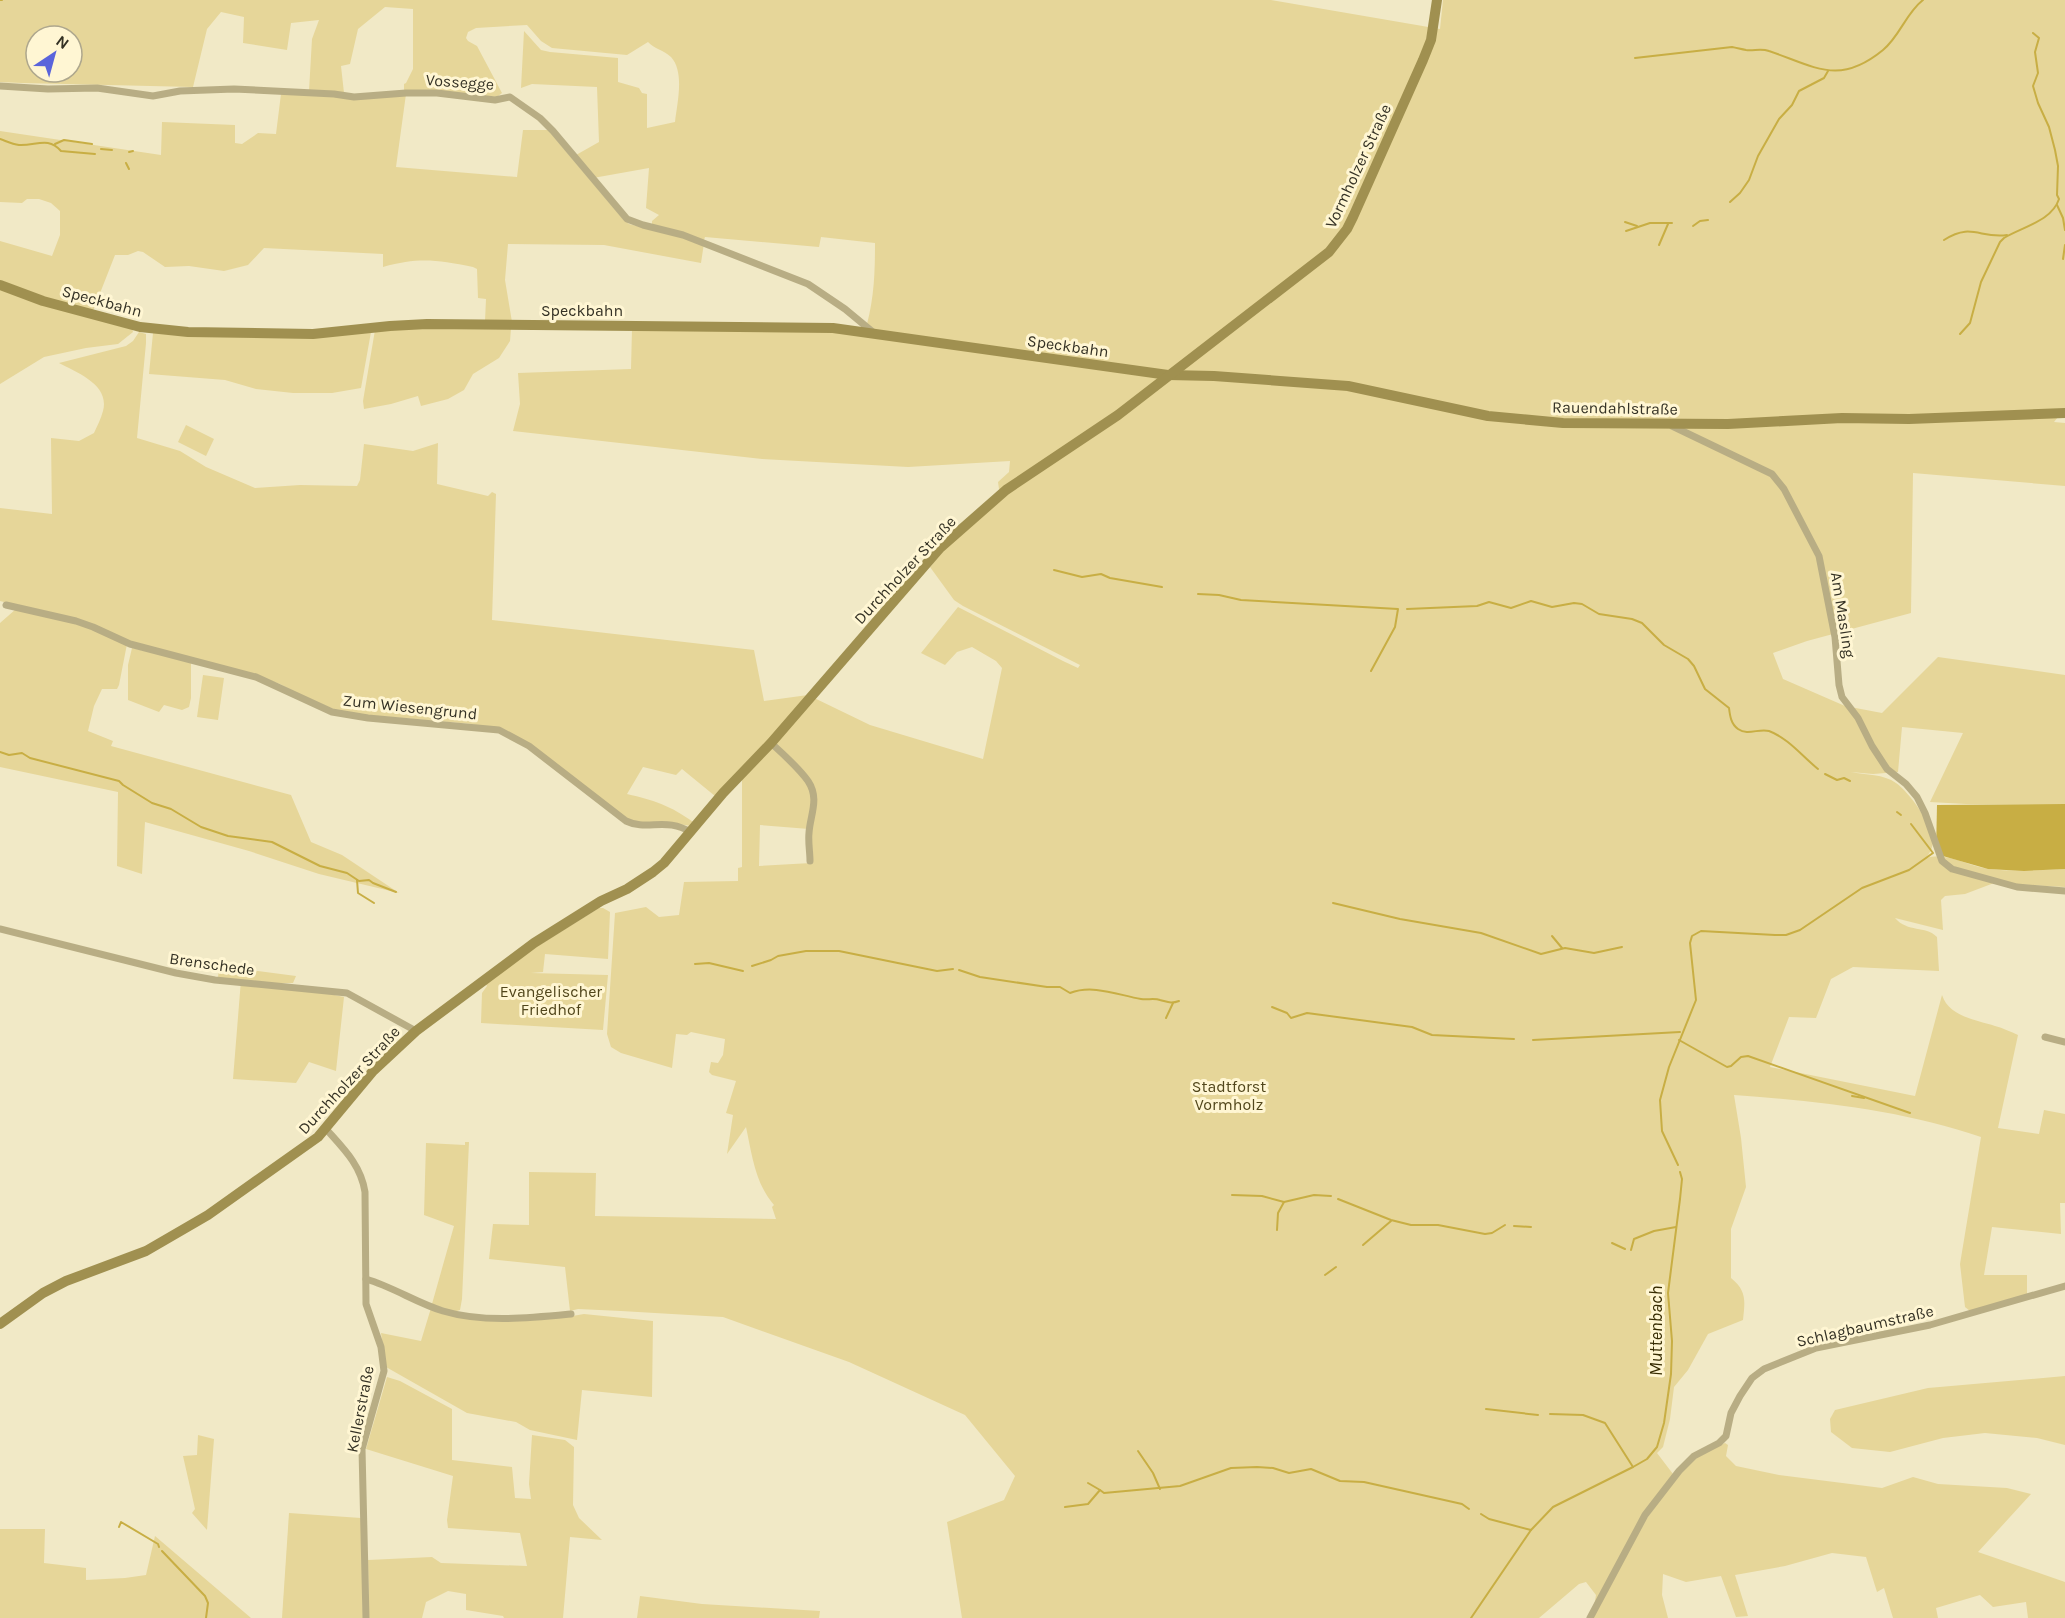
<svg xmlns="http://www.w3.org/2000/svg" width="2065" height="1618" font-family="Karla,sans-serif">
<rect width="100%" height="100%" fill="#f1e9c6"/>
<!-- green -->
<g fill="#e6d699" fill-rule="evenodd">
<path d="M0,0H1271L1440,29L1443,0H2065V408L2054,422L2065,423V486L1913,473L1911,613L1807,641L1773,653L1783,679L1845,706L1882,713L1938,657L2065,675V804H1966L1930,802L1963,733L1902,727L1898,772L1873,774L1851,772C1865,775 1884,774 1896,783C1910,793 1932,824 1933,841C1933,848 1929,854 1926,858C1948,852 1967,866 1989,869C2014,872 2040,870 2065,869V887L1994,883L1965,894L1945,896L1941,900L1943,930L1895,918C1908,933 1925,925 1937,937L1939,971L1853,967L1831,979L1816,1018L1789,1017L1770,1067L1915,1096L1942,995C1949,1017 1977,1020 1995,1026C2003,1028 2011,1032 2018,1035L1998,1128L2039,1134L2044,1110L2065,1114V1203H2060L2061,1234L1992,1227L1984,1275H2027V1296L1970,1311L1965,1307L1960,1264L1981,1137C1902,1110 1817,1101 1734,1095L1741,1138L1746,1187L1731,1229V1278C1747,1291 1745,1301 1743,1320L1708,1334L1688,1370L1674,1387L1670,1419L1663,1447L1657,1453L1673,1474L1594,1607L1596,1595L1586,1582L1579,1584L1539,1618H962L947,1522L1004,1500L1015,1476L965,1415L849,1362L723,1317L621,1311L578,1309L570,1311L565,1267L489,1259L493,1224L529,1225V1172L596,1173L595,1216L776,1219L772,1207L774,1205C755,1183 752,1155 746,1127L727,1154L733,1115L726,1113L736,1081L712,1075L709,1072L711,1062L718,1063L723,1055L725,1039L691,1032L687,1035L676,1034L672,1068L621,1053L611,1047L607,1034L615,913L646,907L659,917L679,915L684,882L738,881V868L742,867V778L715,796L682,769L676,775L643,767L627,794C654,800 671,806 693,822L691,826L672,823L632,822L523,741L472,724L342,713L297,693L280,684L249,673L130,642L75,620L0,601V508L52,514L51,438L79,441L94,433C97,426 101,419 103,411C110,385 78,373 59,363L126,346L133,341L139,332L146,334V343L137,438L180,451L206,467L255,488L300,485L357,486L360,480L364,444L413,451L438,443L437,484L488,496L492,492L496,494L492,620L754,650L764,701L808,695L870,725L983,759L1002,668L996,661L972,647L957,652L945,665L921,653L958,607L1063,661L1078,668L1080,665L963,606L954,600L930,567L945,549L1005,495L999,489L998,482L1009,472L1010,461L908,467L762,459L513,431L520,404L518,373L631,369L632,329H794L864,335C874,302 875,276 875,243L821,237L819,247L705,237L704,240L652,225V221L659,215L646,208L649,168L593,178L576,155L599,142L597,87L532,84L521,88L524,31L541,50L550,52L618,58V82L639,88L642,93L647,94V128L675,122C677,104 685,72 671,57C664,50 654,49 648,42L627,55L552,48L541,41L527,25L476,28L468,32L466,38L468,41L477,46L502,93L497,97L404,91V84L406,83L413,69V9L385,7L358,29L350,64L341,66L344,93L309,91L312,39L319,20L291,23L287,50L243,43L244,17L221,12L207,29L193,87L22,83L0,82ZM36,36H72V72H36ZM760,825L809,829L811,863L759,866Z"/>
<path d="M281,94H406L396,167L517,177L523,130H548L623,219L629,224L704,243L701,263L604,245L508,244L505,280L512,322L485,321L486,299L478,298L477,269L473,267C437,260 419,257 383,267V254L264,248L248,265L224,271L189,266L165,267L143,252L138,251L128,255H115L93,311L41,297L0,280V241L52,256L60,235V211L51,203L39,199H27L22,203L0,202V131L161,155L162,122L235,125V143L242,144L258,133L276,134Z"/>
<polygon points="0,289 132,328 133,332 118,344 86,348 44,357 0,384"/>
<polygon points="405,327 511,328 510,341 499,358 473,374 464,390 448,399 421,406 418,396 391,404 364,409 363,401 375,330"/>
<polygon points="371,332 361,388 332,393 293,393 256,389 225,380 149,374 153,333"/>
<polygon points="186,425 214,439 206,456 178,442"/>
<polygon points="16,609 93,628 127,644 119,685 117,689 102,689 94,706 88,731 113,741 111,746 291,795 311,842 342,855 399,893 319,874 249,851 145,822 142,874 117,866 118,792 0,767 0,623"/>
<polygon points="132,648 191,662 191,698 189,707 182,710 164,705 159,712 128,700 128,665"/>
<polygon points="203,675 224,678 218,720 197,717"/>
<polygon points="599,908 603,908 610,912 608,959 545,954 543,972 531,973 608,975 603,1030 481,1023 482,993 487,986 485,982 512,962"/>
<polygon points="219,966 296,976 293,983 278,983 344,997 336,1071 309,1062 296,1083 233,1079 241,980 218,978"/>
<polygon points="465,1142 469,1142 462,1299 460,1310 454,1312 432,1304 454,1226 424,1215 426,1143 465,1145"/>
<polygon points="431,1308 453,1316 561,1318 584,1314 653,1321 652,1397 582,1390 577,1440 530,1430 516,1422 467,1413 386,1367 381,1333 421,1341"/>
<polygon points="2065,1376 2065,1445 2037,1438 1985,1433 1943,1438 1890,1452 1852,1448 1831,1432 1830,1419 1835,1410 1928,1388"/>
<polygon points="387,1377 400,1381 452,1409 452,1460 512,1467 515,1498 531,1499 529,1484 532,1435 565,1440 574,1447 573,1505 579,1518 602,1540 570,1537 563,1618 504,1618 503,1616 466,1610 466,1594 448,1591 426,1602 422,1618 369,1618 368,1560 432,1557 441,1563 527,1566 520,1533 448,1528 447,1520 453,1476 366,1449"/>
<polygon points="198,1435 214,1439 207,1530 192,1513 195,1509 183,1456 197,1455"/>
<polygon points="1725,1443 1728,1445 1726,1456 1736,1466 1779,1475 1882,1488 1913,1477 1938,1484 2007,1488 2031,1494 1978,1552 2065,1582 2065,1618 2028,1618 2026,1602 1993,1607 1980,1595 1936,1608 1938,1618 1893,1618 1884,1588 1877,1592 1866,1557 1832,1553 1785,1566 1735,1575 1748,1616 1736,1617 1721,1576 1686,1582 1663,1574 1662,1595 1668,1618 1592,1618 1645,1521 1674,1480 1696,1457"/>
<polygon points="289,1513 361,1518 363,1618 282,1618"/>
<polygon points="0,1529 45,1529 44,1563 86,1568 86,1580 125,1578 146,1575 155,1536 251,1618 0,1618"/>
<polygon points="640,1596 702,1604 820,1611 819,1618 637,1618"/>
</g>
<!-- water -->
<polygon fill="#c8ae44" points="2065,804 2065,869 2024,871 1988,869 1936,854 1937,805"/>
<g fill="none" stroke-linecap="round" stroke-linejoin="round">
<!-- stream -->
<g stroke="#c8ae44" stroke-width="2">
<polyline points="0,0 2,0"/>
<path d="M1635,58L1732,47C1737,48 1741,49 1746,50C1754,51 1761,48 1769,51C1816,67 1839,86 1883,50C1900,36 1906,13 1923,0"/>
<path d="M0,139C6,141 12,144 19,145C36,146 48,136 61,151L95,154"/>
<polyline points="55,144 64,140 92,144"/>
<polyline points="101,149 112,150"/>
<polyline points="129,152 133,151"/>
<polyline points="126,163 129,169"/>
<polyline points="1730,202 1740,193 1749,180 1758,156 1779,119 1792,105 1799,91 1824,78 1828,71"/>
<polyline points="2057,205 2063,218 2065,230"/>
<polyline points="1625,222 1637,226"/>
<polyline points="1693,226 1700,221 1708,220"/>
<polyline points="1626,231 1650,223 1672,223"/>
<path d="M1944,240C1972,222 1980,239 2007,235"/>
<polyline points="1659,245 1668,224"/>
<polyline points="2063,259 2065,245"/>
<path d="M1960,334L1970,323L1981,282L2000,242L2004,238C2022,227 2052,221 2059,199L2057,195L2058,166L2055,150L2049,127L2038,103L2033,86L2038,73L2035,52L2039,38L2033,33"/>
<polyline points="1054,570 1082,577 1101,574 1110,578 1162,587"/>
<polyline points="1198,594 1219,595 1241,600 1398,609 1395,627 1371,671"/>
<path d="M1407,609L1477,606L1489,602L1511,608L1531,601L1552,607L1574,603L1582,604L1599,614L1632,619L1642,623L1664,645L1688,659L1694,666L1705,689L1729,708C1730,716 1731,724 1738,729C1748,736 1759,728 1769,731C1788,738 1803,757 1818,769"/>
<polyline points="0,752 9,755 22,753 30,758 119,781 123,785 152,803 171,809 201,827 228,836 272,842 320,866 347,873 359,881 369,880 373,883 396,892"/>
<polyline points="1825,774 1837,780 1844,778 1850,781"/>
<polyline points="1897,812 1901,815"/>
<polyline points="357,880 358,893 374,903"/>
<polyline points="1333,903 1400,919 1481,933 1541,954 1565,948 1594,953 1622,947"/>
<polyline points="1552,936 1562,948"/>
<polyline points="695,964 709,963 743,971"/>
<polyline points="752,966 771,960 778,956 806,951 839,951 937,971 953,969"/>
<path d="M959,970L980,977L1047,987H1060L1070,993C1093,984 1118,995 1141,999C1147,1000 1155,998 1160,1000C1168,1002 1171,1004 1179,1001"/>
<polyline points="1272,1007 1287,1013 1291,1018 1307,1013 1412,1027 1432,1035 1514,1039"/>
<polyline points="1166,1018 1173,1003"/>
<polyline points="1533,1040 1680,1032"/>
<polyline points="1679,1040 1727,1067 1731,1066 1741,1057 1748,1056 1910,1113"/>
<polyline points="1852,1096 1864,1098"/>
<polyline points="1678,1165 1662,1131 1660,1100 1669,1067 1696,1000 1690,943 1692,936 1701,931 1775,935 1786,935 1800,930 1862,888 1909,870 1933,853 1911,824"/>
<polyline points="1232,1195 1262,1196 1284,1202 1314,1195 1331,1196"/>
<polyline points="1338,1199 1391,1220 1411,1225 1438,1225 1485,1234 1492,1233 1505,1225"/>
<polyline points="1514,1226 1531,1227"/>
<polyline points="1277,1230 1278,1213 1284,1202"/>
<polyline points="1612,1243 1625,1249"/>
<polyline points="1363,1245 1391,1221"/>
<polyline points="1631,1250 1634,1239 1654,1231 1676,1227"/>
<polyline points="1325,1275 1336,1267"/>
<polyline points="1486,1409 1538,1415"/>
<polyline points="1550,1414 1583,1415 1605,1423 1633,1467"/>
<polyline points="1138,1451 1153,1473 1160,1489"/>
<polyline points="1088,1483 1100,1490"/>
<polyline points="1065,1507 1088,1504 1100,1490 1104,1493 1180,1486 1231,1468 1257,1467 1273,1468 1289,1473 1311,1469 1340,1481 1364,1482 1462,1504 1469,1509"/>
<polyline points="1481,1514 1489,1519 1531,1530"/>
<polyline points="119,1527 121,1522 158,1544 159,1547"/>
<polyline points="162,1551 205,1596 208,1603 206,1618"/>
<polyline points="1471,1618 1531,1530 1553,1507 1633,1467 1647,1459 1657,1447 1664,1423 1671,1374 1672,1341 1668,1293 1680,1199 1682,1179 1680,1172"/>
</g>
<!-- street -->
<g stroke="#b8ad84" stroke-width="7">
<polyline points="0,86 48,89 97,88 153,96 180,91 234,89 334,94 354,97 406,93 437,93 495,100 510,97 540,118 553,131 627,219 643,225 683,235 808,284 845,309 874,333"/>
<polyline points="1672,426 1772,474 1784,489 1819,556 1835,637 1839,685 1842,697 1858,718 1872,746 1887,769 1906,784 1917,797 1925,813 1942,861 1952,869 2017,887 2065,891"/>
<path d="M6,605L76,621L93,627L130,644L256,677L332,712L368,718L499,730L529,746L626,821C646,831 668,817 690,832"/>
<path d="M771,743C784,755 798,767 808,781C820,799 810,815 809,833C808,842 810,852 810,861"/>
<polyline points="0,929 176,973 215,980 347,993 416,1031"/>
<polyline points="2045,1037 2065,1042"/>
<path d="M326,1129C343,1148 361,1165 365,1192L366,1304L381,1347L384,1371L362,1449L366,1618"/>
<path d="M366,1279C393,1287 417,1303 443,1311C483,1323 530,1318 571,1314"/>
<polyline points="1590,1618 1645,1515 1679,1471 1694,1456 1719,1443 1726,1436 1731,1413 1740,1396 1752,1378 1764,1369 1816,1348 1930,1325 2065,1286"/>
</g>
<!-- secondary -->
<g stroke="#a09050" stroke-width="10">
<polyline points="0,285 43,301 140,327 188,332 313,334 390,326 427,324 833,328 1168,375 1214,376 1348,386 1488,416 1563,423 1728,424 1842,418 1909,419 2065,413"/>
<polyline points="0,1324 43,1293 66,1281 146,1251 208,1215 318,1137 373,1071 416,1031 534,943 601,901 627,889 653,872 664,863 723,793 771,743 940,548 1006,490 1118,415 1329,252 1347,229 1353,217 1423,60 1431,40 1437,0"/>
</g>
</g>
<g text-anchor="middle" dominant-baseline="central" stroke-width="6" stroke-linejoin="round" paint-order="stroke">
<!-- street labels -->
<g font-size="16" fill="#343124" stroke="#fff6d3">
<text transform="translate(460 82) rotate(4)">Vossegge</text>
<text transform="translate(1358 166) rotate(-65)">Vormholzer Straße</text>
<text transform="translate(102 301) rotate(15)">Speckbahn</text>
<text x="582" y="310">Speckbahn</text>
<text transform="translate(1068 346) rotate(8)">Speckbahn</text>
<text transform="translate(1615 408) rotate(1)">Rauendahlstraße</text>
<text transform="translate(905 570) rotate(-47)">Durchholzer Straße</text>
<text transform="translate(1843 615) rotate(81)">Am Masling</text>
<text transform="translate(410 707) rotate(6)">Zum Wiesengrund</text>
<text transform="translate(212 964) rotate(8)">Brenschede</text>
<text transform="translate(349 1080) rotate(-47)">Durchholzer Straße</text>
<text transform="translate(1865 1326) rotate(-13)">Schlagbaumstraße</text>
<text transform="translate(360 1409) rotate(-79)">Kellerstraße</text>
</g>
<!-- park labels -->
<g font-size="16" fill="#51461b" stroke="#fff6d3">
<text x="551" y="991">Evangelischer<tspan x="551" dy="18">Friedhof</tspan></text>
<text x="1229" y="1086">Stadtforst<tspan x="1229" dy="18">Vormholz</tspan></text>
</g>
<!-- water labels -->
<g font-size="18" font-style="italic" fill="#362b00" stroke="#fff6d3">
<text transform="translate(1656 1331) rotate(-90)">Muttenbach</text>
</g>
</g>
<!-- north arrow -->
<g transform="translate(54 54) rotate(36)"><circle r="28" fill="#fff6d3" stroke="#aea78d" stroke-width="1.5"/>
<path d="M0-4.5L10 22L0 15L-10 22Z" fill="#5a64db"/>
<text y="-9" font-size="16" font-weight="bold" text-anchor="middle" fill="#343124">N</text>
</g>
</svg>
